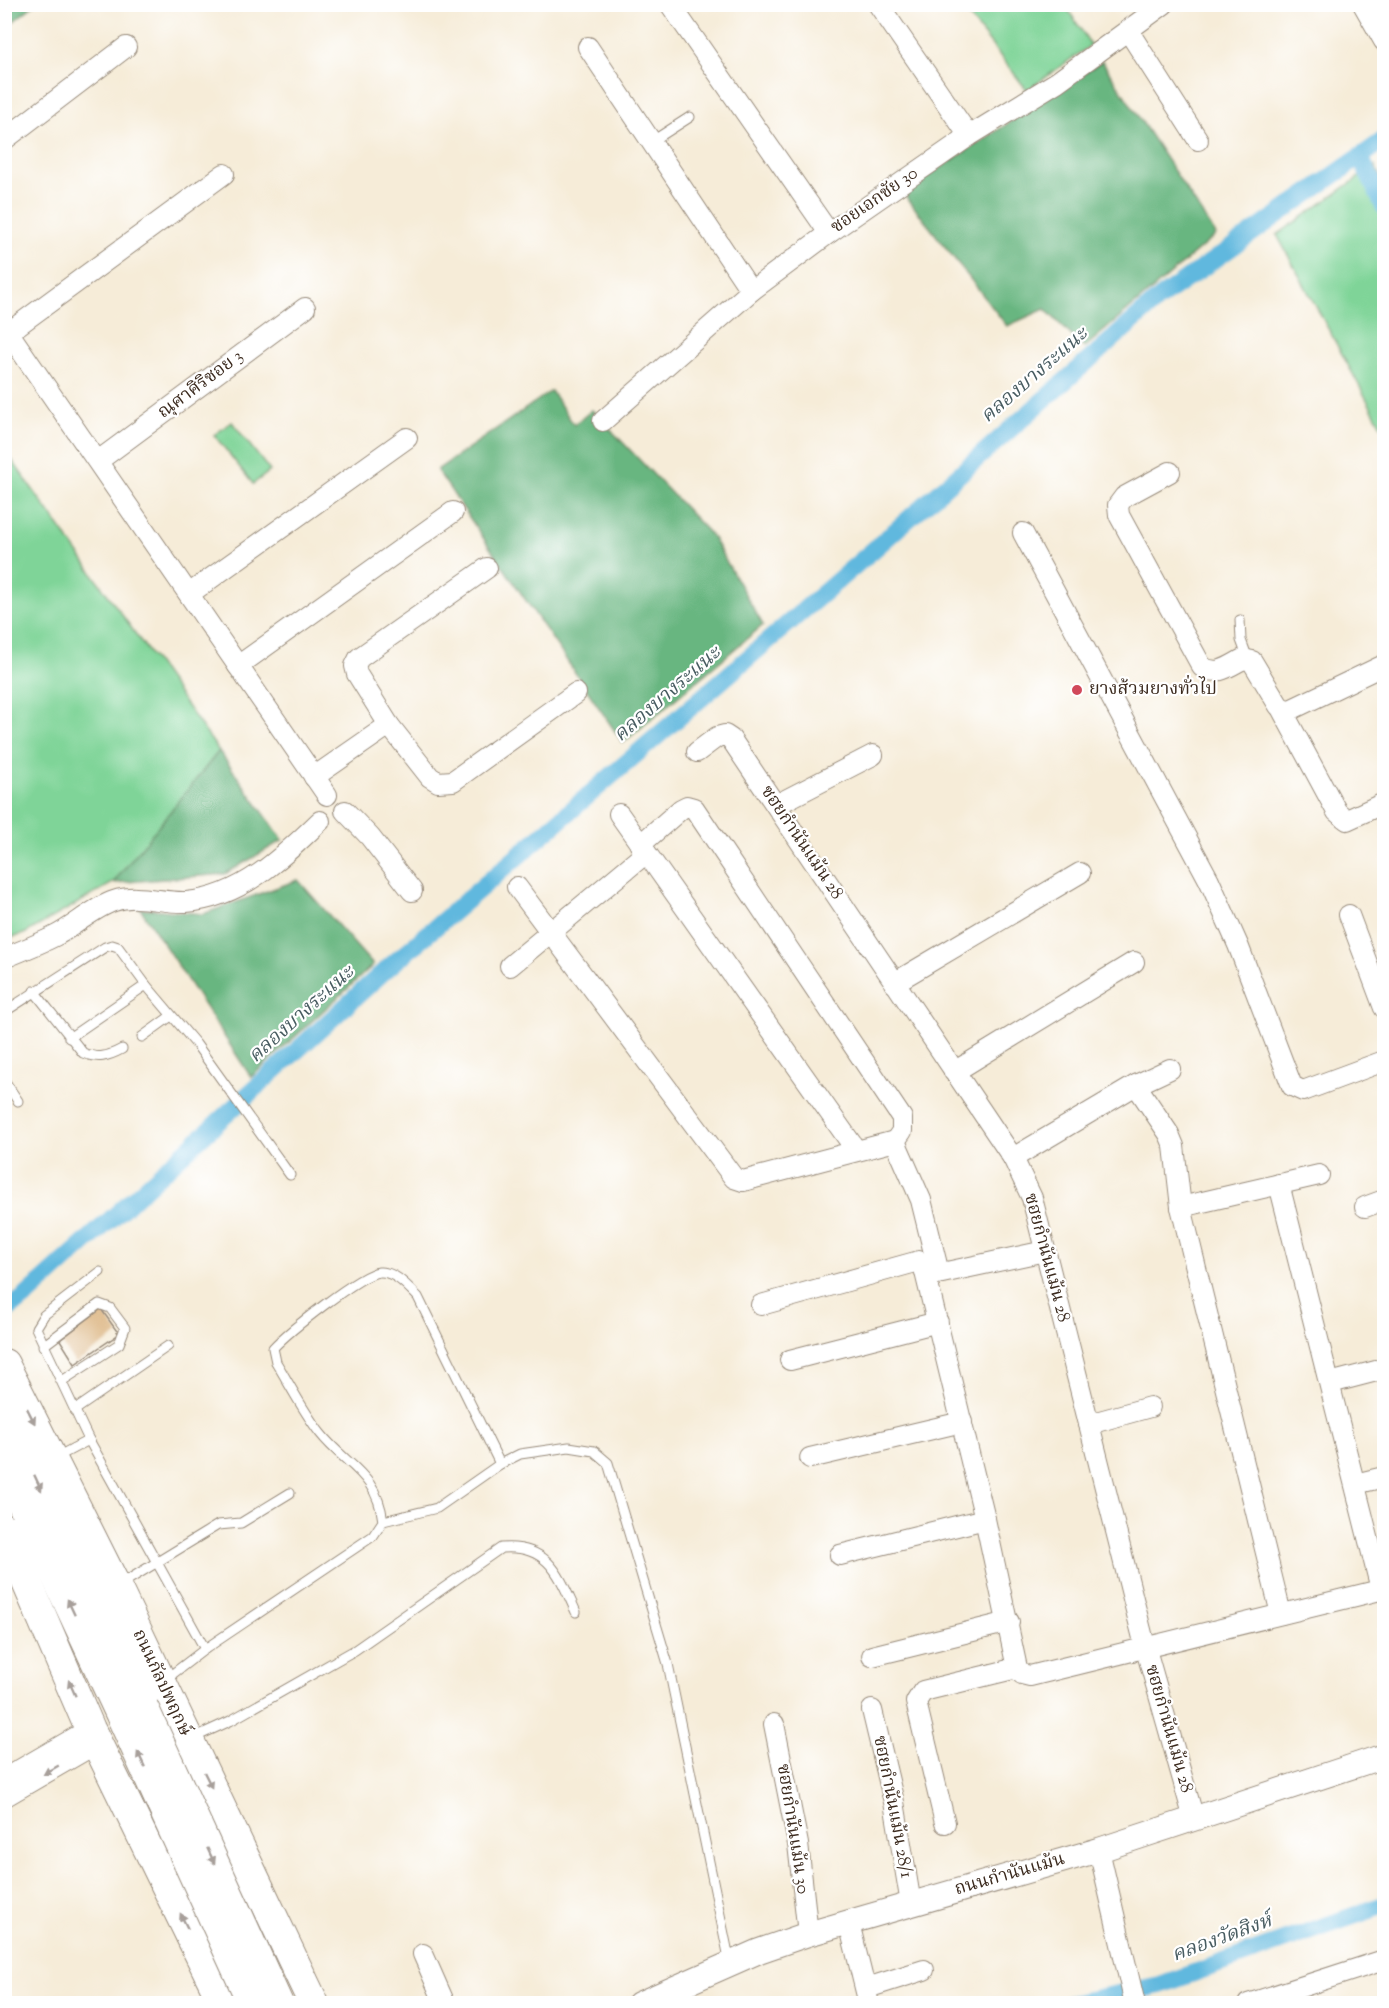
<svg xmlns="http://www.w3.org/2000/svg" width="1389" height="2008" font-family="'Sorts Mill Goudy','Noto Serif Thai',serif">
<rect width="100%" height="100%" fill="#fff"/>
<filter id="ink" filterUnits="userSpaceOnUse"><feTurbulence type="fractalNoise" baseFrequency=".0167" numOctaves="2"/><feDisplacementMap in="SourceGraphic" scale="12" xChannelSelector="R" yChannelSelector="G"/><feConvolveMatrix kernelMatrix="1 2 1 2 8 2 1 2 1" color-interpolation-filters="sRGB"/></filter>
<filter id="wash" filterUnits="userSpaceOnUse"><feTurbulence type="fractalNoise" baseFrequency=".008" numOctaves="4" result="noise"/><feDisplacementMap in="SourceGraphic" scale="24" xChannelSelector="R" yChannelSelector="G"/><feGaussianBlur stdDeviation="1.35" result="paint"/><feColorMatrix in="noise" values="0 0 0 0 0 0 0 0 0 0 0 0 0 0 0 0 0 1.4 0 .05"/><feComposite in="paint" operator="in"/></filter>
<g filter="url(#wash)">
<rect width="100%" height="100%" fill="#f6ecd8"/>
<!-- green -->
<g fill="#7fd498" stroke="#5d7f5b" stroke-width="1.5">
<polygon points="960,5 1065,5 1091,45 1027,90"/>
<polygon points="1375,166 1384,185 1384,431 1277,235"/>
<polygon points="232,422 270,471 253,484 214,435"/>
<polygon points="4,449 219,751 113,883 24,934 5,939"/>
</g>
<!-- forest -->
<g fill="#67b680" stroke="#51704f" stroke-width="1.5">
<polygon points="5,4 34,4 34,5 5,28"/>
<polygon points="1102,61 1216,235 1084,348 1045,309 1007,326 903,193"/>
<polygon points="551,391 574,425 592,410 711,535 763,625 623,743 437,470"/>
<polygon points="219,751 283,840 225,874 113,883"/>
<polygon points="298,880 373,965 251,1077 140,908 203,914"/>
</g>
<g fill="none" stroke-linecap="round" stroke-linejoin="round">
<!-- canal -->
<g stroke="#60b8de" stroke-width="18">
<polyline points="1360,157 1384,206"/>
<polyline points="4,1312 25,1297 381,974 871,552 1157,300 1384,140"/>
<polyline points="1071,2004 1160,1985 1384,1905"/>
</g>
</g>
<g id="blocks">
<!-- building -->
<polygon fill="#deba8a" points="101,1309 119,1334 75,1364 60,1340"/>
</g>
</g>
<g filter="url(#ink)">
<use href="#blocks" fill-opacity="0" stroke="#988b7b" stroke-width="1.5"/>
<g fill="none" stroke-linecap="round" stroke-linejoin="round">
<!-- service casing -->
<g stroke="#988b7b" stroke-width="11">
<g id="service">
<polyline points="651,142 690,117"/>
<polyline points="1240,620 1241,640 1248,659"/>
<path d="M34,991L83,1053C98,1059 107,1057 122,1049"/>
<polyline points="4,1012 105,947 112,945 118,947 146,985 196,1044 290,1175"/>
<polyline points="142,1037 171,1016"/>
<polyline points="69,1038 146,985"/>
<polyline points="4,1080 18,1101"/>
<polyline points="43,1346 99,1304 110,1308 125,1328 119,1344 62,1381"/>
<polyline points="75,1410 168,1346"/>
<polyline points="89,1440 205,1649"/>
<polyline points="55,1458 89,1440 36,1328 44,1315 100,1272"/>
<polyline points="383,1521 437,1508 500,1464 520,1454 569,1447 594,1451 608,1463 668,1664 730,1963"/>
<polyline points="118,1586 218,1525 241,1523 290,1493"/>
<path d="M166,1679L205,1649L373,1536L383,1521C377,1473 346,1466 320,1433C303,1411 290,1385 276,1362L273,1348C288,1332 360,1274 379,1272C395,1271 408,1287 418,1297L500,1464"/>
<path d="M193,1738L230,1721L355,1650L501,1548C549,1544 559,1575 576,1612"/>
</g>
</g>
<!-- minor casing -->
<g stroke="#988b7b" stroke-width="22">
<g id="minor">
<polyline points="670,4 829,233"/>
<polyline points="878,4 969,136"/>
<polyline points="1363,4 1384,41"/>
<polyline points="1129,32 1198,140"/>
<polyline points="588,47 751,291"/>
<polyline points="4,140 126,47"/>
<polyline points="4,326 327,795"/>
<polyline points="9,332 224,174"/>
<polyline points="603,421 751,291 829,233 969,136 1057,82 1164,4"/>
<polyline points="98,461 305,308"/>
<path d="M1170,472L1124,497L1118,505L1119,515L1202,667C1218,676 1228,667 1243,659L1252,661L1279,706L1288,711L1384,665"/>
<polyline points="1023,533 1209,880 1238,945 1292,1086 1303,1091 1384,1061"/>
<polyline points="487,568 359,658 355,666 357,674 389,725 430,777 438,782 453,781 576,693"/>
<polyline points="189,594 407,438"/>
<polyline points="238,666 453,512"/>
<polyline points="1282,710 1337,812 1347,820 1384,803"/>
<polyline points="697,752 717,737 725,735 731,739 1013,1158 1032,1198 1145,1646 1194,1819"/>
<polyline points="314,777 389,725"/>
<polyline points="776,805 873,755"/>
<polyline points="345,811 370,837 412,891"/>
<polyline points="619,814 856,1150"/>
<polyline points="640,845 681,809 687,806 694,808 902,1118 902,1131 895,1141"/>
<polyline points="517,887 734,1178 743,1181 895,1141 921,1200 939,1273"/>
<polyline points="1349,915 1384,1008"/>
<path d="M4,958C21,951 39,944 55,936C75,926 93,908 114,901C137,893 162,903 186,902C241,898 284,856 320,821"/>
<polyline points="510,966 646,853"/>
<polyline points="894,983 1080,873"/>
<polyline points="954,1072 1134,962"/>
<polyline points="1136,1085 1169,1134 1174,1146 1181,1207 1281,1614"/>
<polyline points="1013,1158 1136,1085 1170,1069"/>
<polyline points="1279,1184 1381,1589"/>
<polyline points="1181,1207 1319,1175"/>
<polyline points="1365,1207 1384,1200"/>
<polyline points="928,1276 1045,1251"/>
<polyline points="761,1305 919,1261 923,1264 985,1519 1017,1668 1022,1674 1030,1676 1384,1589"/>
<polyline points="790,1360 938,1322"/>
<polyline points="1330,1383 1384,1369"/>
<polyline points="1089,1424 1150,1407"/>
<polyline points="810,1458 962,1422"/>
<polyline points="1355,1484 1384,1477"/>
<polyline points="840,1555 985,1519"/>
<polyline points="872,1656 1009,1622"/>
<polyline points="872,1710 894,1802 911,1904"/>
<polyline points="774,1724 798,1844 808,1934"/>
<polyline points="4,1779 90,1729"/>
<polyline points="4,1797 97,1743"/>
<polyline points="945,1823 916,1702 923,1691 1017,1668"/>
<polyline points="1099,1850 1135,2004"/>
<polyline points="849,1923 869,2004"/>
<polyline points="423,1954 445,2004"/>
<polyline points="867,1988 924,1970"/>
<polyline points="1248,2004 1384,1960"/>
</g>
</g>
<!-- tertiary casing -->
<g stroke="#988b7b" stroke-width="26">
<polyline id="tertiary" points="639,2004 759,1951 808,1934 1099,1850 1384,1756"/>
</g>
<!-- primary casing -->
<g stroke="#988b7b" stroke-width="32">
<g id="primary">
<polyline points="4,1364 116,1587 314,2004"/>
<polyline points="4,1411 143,1707"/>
<polyline points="4,1464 122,1717"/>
<polyline points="4,1529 90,1729 224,2004"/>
</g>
</g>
<!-- service -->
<use href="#service" stroke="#fff" stroke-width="9"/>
<!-- minor -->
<use href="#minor" stroke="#fff" stroke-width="20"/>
<!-- tertiary -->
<use href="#tertiary" stroke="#fff" stroke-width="24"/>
<!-- primary -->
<use href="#primary" stroke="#fff" stroke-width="30"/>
<!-- primary-bridge casing -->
<g stroke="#988b7b" stroke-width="32" stroke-linecap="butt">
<g id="primary-bridge">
<polyline points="143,1707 278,2004"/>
<polyline points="122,1717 253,2004"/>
</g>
</g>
<!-- primary-bridge -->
<use href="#primary-bridge" stroke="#fff" stroke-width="30"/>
</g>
<!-- one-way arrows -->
<defs><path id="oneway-solid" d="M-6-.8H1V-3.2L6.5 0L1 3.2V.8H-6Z" transform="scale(1.5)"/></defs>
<g fill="#a79f9a">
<use href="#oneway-solid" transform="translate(31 1416) rotate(63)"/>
<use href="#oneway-solid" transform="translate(38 1483) rotate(65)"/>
<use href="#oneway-solid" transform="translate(71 1607) rotate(-115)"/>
<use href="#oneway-solid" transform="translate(72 1688) rotate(-114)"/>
<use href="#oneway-solid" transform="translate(141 1759) rotate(-115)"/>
<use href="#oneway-solid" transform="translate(51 1770) rotate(150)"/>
<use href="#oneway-solid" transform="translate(208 1780) rotate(64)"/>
<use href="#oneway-solid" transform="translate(211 1856) rotate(65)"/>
<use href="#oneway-solid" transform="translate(184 1921) rotate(-116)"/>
</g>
</g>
<!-- markers -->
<circle fill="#d1495b" stroke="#fff" stroke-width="2" cx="1077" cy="690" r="6"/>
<g text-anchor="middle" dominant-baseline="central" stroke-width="4.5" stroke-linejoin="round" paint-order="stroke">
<!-- street labels -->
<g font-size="18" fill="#3b2a1e" stroke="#fff">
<text transform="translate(875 201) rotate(-35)">ซอยเอกชัย 30</text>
<text transform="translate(201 385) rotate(-37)">ณุศาศิริซอย 3</text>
<text transform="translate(801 843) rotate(56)">ซฮยกำนันแม้น 28</text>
<text transform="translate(1046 1258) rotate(75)">ซฮยกำนันแม้น 28</text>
<text transform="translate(161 1683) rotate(65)">ถนนกัลปพฤกษ์</text>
<text transform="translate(1168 1729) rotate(74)">ซฮยกำนันแม้น 28</text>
<text transform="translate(892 1807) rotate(79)">ซฮยกำนันแม้น 28/1</text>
<text transform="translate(792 1829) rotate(81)">ซฮยกำนันแม้น 30</text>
<text transform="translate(1010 1875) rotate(-16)">ถนนกำนันแม้น</text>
</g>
<!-- poi labels -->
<g font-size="18" fill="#3b2a1e" stroke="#fff" text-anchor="start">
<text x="1089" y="690">ยางส้วมยางทั่วไป</text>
</g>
<!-- water labels -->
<g font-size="20" font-style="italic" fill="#485c61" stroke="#fff">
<text transform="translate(1035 376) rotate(-41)">คลองบางระแนะ</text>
<text transform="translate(668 695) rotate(-41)">คลองบางระแนะ</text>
<text transform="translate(302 1015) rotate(-42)">คลองบางระแนะ</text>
<text transform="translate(1222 1939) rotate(-20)">คลองวัดสิงห์</text>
</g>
</g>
<!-- margin -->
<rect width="1389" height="2008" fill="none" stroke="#fff" stroke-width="24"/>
</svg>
